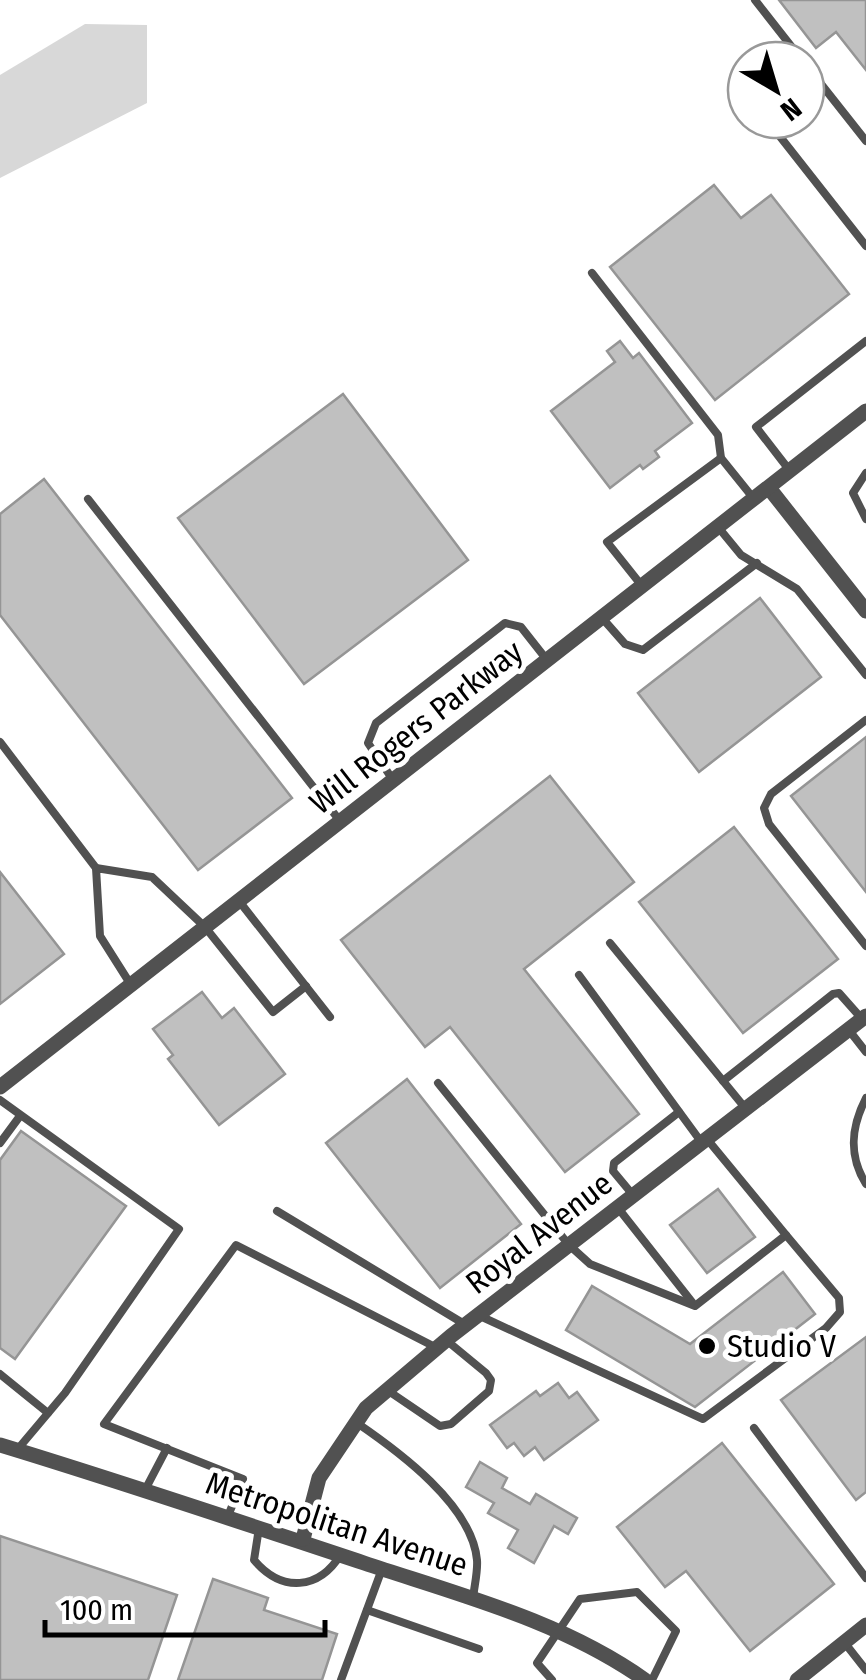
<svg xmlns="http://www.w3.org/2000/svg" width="866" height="1680" font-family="'Fira Sans Condensed',sans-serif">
<rect width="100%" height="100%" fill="#fff"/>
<!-- green -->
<polygon fill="#d8d8d8" points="85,24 147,25 147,103 0,178 0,75"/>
<!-- building -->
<g fill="#c0c0c0" stroke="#959595" stroke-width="2.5">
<polygon points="779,0 866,0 866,70 836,32 816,48"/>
<polygon points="714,185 741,218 771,195 849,294 715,400 610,267"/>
<polygon points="620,341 633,358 639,353 692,423 655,451 659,457 643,469 640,465 610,488 551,411 615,362 607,351"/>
<polygon points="343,394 468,560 304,684 178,518"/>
<polygon points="44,479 292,798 198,870 0,615 0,514"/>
<polygon points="760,598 821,677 699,772 638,693"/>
<polygon points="866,737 866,892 791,796"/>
<polygon points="550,776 634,882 524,969 639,1114 565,1172 450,1027 425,1047 341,940"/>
<polygon points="734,827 838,959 743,1033 639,902"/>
<polygon points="0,872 64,954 0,1004"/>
<polygon points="202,992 222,1018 234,1008 285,1074 219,1125 168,1059 173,1055 153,1029"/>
<polygon points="407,1079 521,1224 440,1288 326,1143"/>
<polygon points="21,1131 126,1206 15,1359 0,1348 0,1160"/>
<polygon points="718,1189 755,1237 707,1273 670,1225"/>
<polygon points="783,1272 815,1314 695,1407 566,1330 592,1286 690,1344"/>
<polygon points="866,1337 866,1492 856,1500 781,1400"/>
<polygon points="558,1383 569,1398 577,1392 598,1420 544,1460 535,1447 524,1456 514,1443 507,1448 490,1425 536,1391 540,1396"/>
<polygon points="722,1443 834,1584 750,1651 686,1571 665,1587 617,1527"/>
<polygon points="480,1462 507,1478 502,1488 530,1504 536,1494 577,1518 568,1534 554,1526 534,1563 508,1548 518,1530 488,1513 494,1503 466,1487"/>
<polygon points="0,1536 177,1595 148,1680 0,1680"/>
<polygon points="213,1579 268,1598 264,1610 337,1634 322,1680 178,1680"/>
</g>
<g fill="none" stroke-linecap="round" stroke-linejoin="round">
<!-- service -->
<g stroke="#515151" stroke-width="8">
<polyline points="755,0 802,60"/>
<polyline points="806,65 866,141"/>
<polyline points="767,120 866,246"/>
<polyline points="592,273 718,435 721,458 754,499"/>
<polyline points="790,471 756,427 866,341"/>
<polyline points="866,473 853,493 866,519"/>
<polyline points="88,499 340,821"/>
<polyline points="718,527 741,555 797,589 866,675"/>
<polyline points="642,586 607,542 721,458"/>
<polyline points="603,619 625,644 643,650 757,563"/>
<polyline points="866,720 771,794 764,808 769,824 866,946"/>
<polyline points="0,742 96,868"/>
<polyline points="393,780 368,743 376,723 505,623 521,627 547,660"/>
<polyline points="239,901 330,1017"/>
<polyline points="610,943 746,1109"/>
<polyline points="579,975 702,1143"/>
<polyline points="131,985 100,936 96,868 152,877 205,927 273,1012 306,986"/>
<polyline points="848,1029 866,1052"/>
<polyline points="723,1081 833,994 839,993 862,1019"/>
<polyline points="438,1083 569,1245 590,1264 695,1306 786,1235 707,1139"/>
<path d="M866,1098C851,1127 848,1155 866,1184"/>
<polyline points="0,1100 179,1229 65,1393 17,1450"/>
<polyline points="0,1143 20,1116"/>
<polyline points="633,1195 613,1171 614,1163 679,1112"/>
<polyline points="618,1208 692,1302"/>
<polyline points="277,1211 466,1325"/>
<polyline points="480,1316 703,1419 826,1328 840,1312 839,1298 786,1235"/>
<polyline points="0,1374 48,1413"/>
<polyline points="387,1390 440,1426 451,1424 489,1391 491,1380 486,1373 446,1340"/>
<path d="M357,1423C398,1451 472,1505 477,1560C478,1572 474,1587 473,1599"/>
<polyline points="754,1428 866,1578"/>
<polyline points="145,1490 167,1448"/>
<polyline points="228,1516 243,1479 104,1424 236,1245 437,1348"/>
<path d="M259,1528L254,1560C282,1593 319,1590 341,1554"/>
<polyline points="367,1610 479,1649"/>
<polyline points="844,1642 866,1670"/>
<polyline points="341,1680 382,1569"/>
<polyline points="552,1680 537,1663 580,1599 637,1592 676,1631 652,1680"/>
</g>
<!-- minor -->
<g stroke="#515151" stroke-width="15">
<polyline points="769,488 866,611"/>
<polyline points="0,1087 866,411"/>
<path d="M0,1445C122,1482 243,1523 364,1563C460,1595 562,1621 645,1680"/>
<polyline points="303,1539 319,1478 366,1408 451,1336 866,1016"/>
<polyline points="797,1680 866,1625"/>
</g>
</g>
<!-- markers -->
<circle fill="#000" stroke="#fff" stroke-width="4" cx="707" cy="1346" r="10"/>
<g text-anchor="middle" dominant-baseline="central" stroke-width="10" stroke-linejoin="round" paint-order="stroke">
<!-- street labels -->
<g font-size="32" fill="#000" stroke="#fff">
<text transform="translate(416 727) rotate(-38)">Will Rogers Parkway</text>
<text transform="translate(539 1233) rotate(-38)">Royal Avenue</text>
<text transform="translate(337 1524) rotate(18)">Metropolitan Avenue</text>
</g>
<!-- poi labels -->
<g font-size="32" fill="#000" stroke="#fff" text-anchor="start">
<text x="727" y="1346">Studio V</text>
</g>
</g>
<!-- north arrow -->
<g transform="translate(776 90) rotate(142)"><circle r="48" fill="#ffffff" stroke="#999999" stroke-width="2.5"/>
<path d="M0-8L18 38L0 25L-18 38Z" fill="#000000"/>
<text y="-15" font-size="28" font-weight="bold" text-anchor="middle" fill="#000000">N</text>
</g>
<!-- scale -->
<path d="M45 1620v15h280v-15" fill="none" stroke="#000000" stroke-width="5"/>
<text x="60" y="1620" font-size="30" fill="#000000" stroke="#ffffff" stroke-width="8" paint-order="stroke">100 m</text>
</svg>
